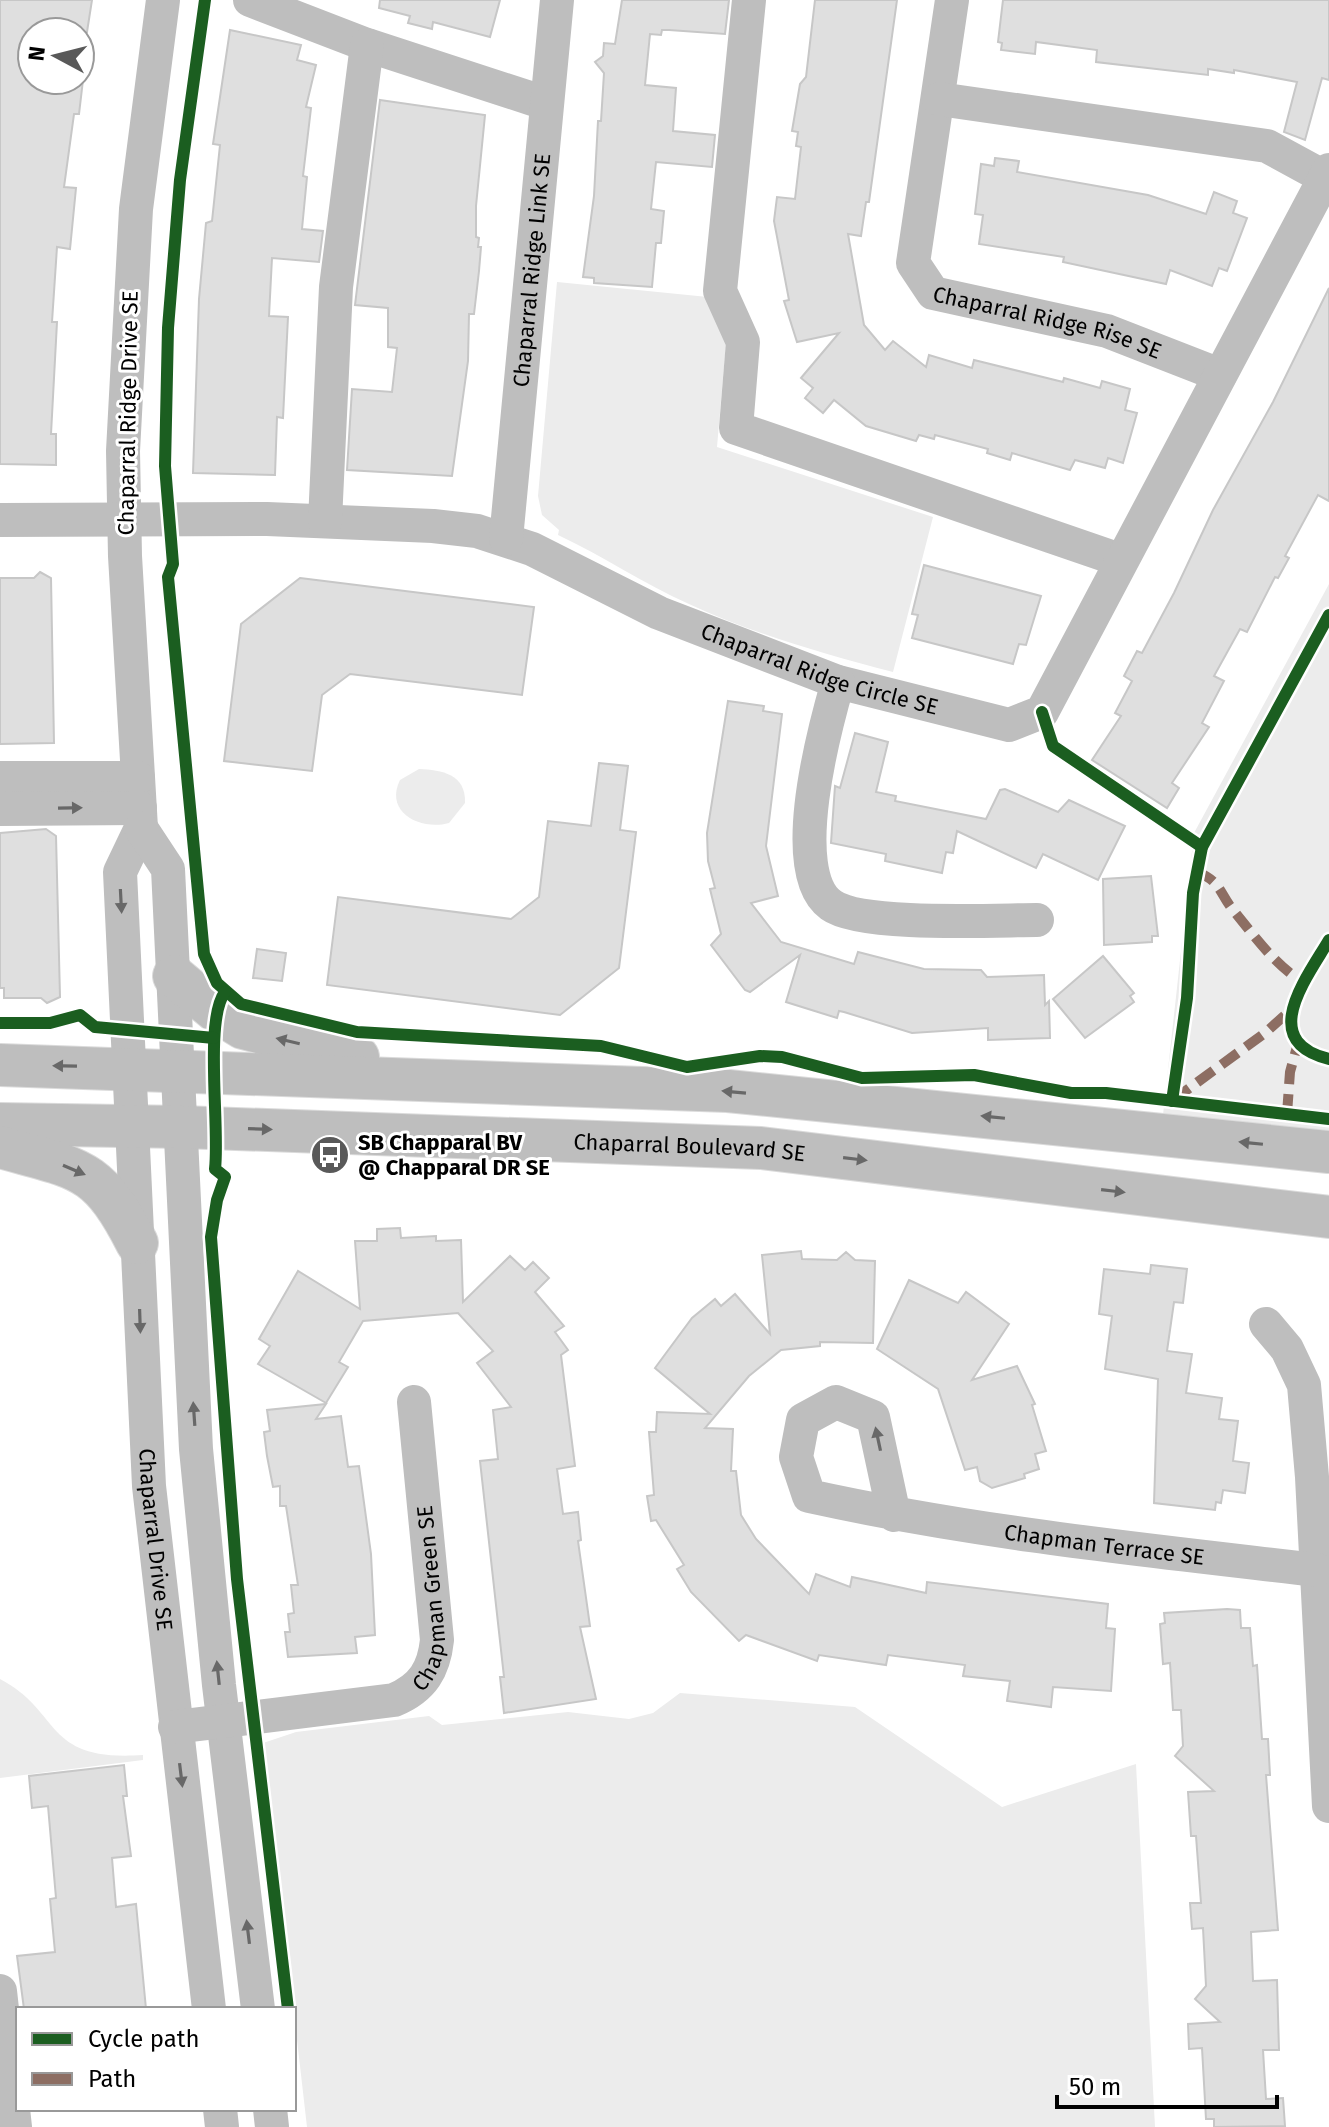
<svg xmlns="http://www.w3.org/2000/svg" width="1329" height="2127" font-family="'Fira Sans',sans-serif">
<rect width="100%" height="100%" fill="#fff"/>
<!-- green -->
<g fill="#ececec">
<path d="M557,282L708,297L726,343L717,447L933,517L893,672C824,654 754,634 689,604C644,584 603,556 558,535L559,530L542,515L538,496Z"/>
<polygon points="1329,584 1329,1135 1163,1115 1194,833"/>
<path d="M419,769C442,770 466,774 465,803L449,823C420,831 384,812 400,780Z"/>
<path d="M0,1679C63,1712 42,1762 143,1755V1760L0,1778Z"/>
<polygon points="680,1693 855,1707 1002,1807 1136,1764 1155,2127 307,2127 263,1743 296,1732 429,1716 442,1725 568,1712 629,1719 653,1713"/>
</g>
<!-- building -->
<g fill="#dfdfdf" stroke="#c7c7c7" stroke-width="2">
<polygon points="0,0 92,0 87,32 32,32 32,80 83,80 79,114 74,114 64,187 76,188 70,249 57,247 52,322 57,322 51,434 56,434 56,465 0,464"/>
<polygon points="380,0 500,0 490,37 433,22 432,29 408,23 410,16 379,8"/>
<polygon points="622,0 729,0 725,34 669,30 662,30 661,35 650,34 645,85 676,88 673,131 715,135 712,167 656,162 651,209 664,211 661,243 656,243 652,287 594,283 594,278 583,277 594,196 598,121 601,121 604,73 595,62 603,56 604,43 615,44"/>
<polygon points="815,0 897,0 869,202 866,202 861,236 848,234 864,325 885,350 893,341 926,367 929,355 972,368 974,360 1063,382 1064,378 1100,388 1102,381 1130,389 1125,410 1137,413 1123,463 1108,458 1105,468 1075,460 1070,470 1012,453 1010,460 987,453 988,449 935,435 934,439 919,435 916,441 866,426 834,400 823,413 805,398 813,388 801,378 839,333 797,342 784,301 789,300 774,221 777,197 795,199 801,147 796,146 798,132 792,131 800,84 806,77"/>
<polygon points="1003,0 1329,0 1329,80 1322,78 1305,140 1284,132 1297,82 1234,70 1234,73 1208,69 1208,75 1096,62 1097,50 1036,42 1035,54 1001,50 1002,43 998,42"/>
<polygon points="230,30 301,45 297,60 316,65 306,107 311,108 303,176 307,177 302,229 323,231 319,262 272,258 269,316 288,317 283,418 277,417 275,475 193,473 199,299 206,223 212,221 220,145 213,144"/>
<polygon points="380,100 485,115 476,206 476,237 479,238 478,247 481,247 479,271 474,314 469,314 468,361 452,476 347,470 352,389 392,392 397,348 388,347 388,308 355,305"/>
<polygon points="995,158 1019,161 1017,172 1148,195 1206,214 1214,192 1237,201 1233,213 1247,218 1227,271 1219,268 1212,286 1170,270 1166,284 1063,262 1064,257 979,244 983,215 975,214 981,164 994,166"/>
<polygon points="1329,288 1329,501 1318,495 1285,556 1289,558 1278,578 1275,577 1247,632 1240,629 1214,676 1224,681 1202,723 1209,727 1172,783 1179,788 1167,808 1092,760 1121,716 1115,713 1132,681 1124,676 1137,651 1142,653 1174,593 1213,510 1273,402"/>
<polygon points="924,565 1041,596 1026,645 1019,644 1013,664 912,638 918,615 912,614"/>
<polygon points="40,572 51,578 54,743 0,744 0,578 34,578"/>
<polygon points="300,578 534,607 522,695 350,674 322,695 312,771 224,761 241,624"/>
<polygon points="728,701 764,706 763,711 782,714 766,846 778,896 751,903 781,942 854,964 858,952 924,969 981,970 987,977 1044,975 1045,1005 1049,1001 1050,1038 988,1040 988,1028 912,1033 844,1012 839,1011 837,1018 786,1002 800,955 750,992 745,990 711,945 721,934 710,889 715,888 708,861 707,833"/>
<polygon points="855,733 888,742 876,792 896,796 895,801 986,819 1000,790 1005,789 1058,812 1069,800 1125,826 1098,880 1043,854 1036,868 957,831 953,853 946,852 942,873 885,861 886,854 831,843 835,786 840,788"/>
<polygon points="599,763 628,766 620,830 636,832 619,968 560,1015 327,985 338,897 511,919 539,897 548,821 591,826"/>
<polygon points="46,829 56,836 60,997 47,1003 41,998 4,998 4,988 0,988 0,833"/>
<polygon points="1151,876 1158,936 1152,936 1152,942 1104,945 1103,879"/>
<polygon points="257,949 286,953 282,981 253,978"/>
<polygon points="1103,956 1134,993 1130,996 1134,1002 1085,1038 1053,999"/>
<polygon points="400,1228 401,1238 436,1236 436,1241 461,1240 463,1302 510,1256 525,1270 533,1262 549,1278 535,1292 564,1326 555,1332 568,1350 561,1355 575,1466 557,1469 563,1514 578,1512 581,1540 578,1541 590,1626 580,1627 596,1699 504,1713 500,1677 504,1677 480,1461 498,1459 493,1410 511,1407 477,1363 493,1351 458,1313 363,1321 339,1362 348,1367 326,1403 258,1364 270,1346 259,1339 298,1271 360,1309 355,1241 377,1241 377,1229"/>
<polygon points="801,1251 802,1259 837,1260 846,1252 855,1260 875,1261 873,1343 820,1342 820,1346 781,1350 749,1376 705,1428 733,1429 731,1471 736,1471 741,1515 756,1539 809,1594 816,1574 850,1587 852,1577 926,1593 927,1582 1108,1604 1106,1628 1115,1629 1111,1691 1053,1687 1051,1707 1007,1701 1010,1681 963,1676 965,1665 888,1655 886,1665 819,1655 817,1661 746,1635 739,1641 691,1592 677,1569 684,1565 656,1520 651,1521 647,1496 654,1495 649,1432 656,1432 657,1412 710,1414 655,1368 692,1318 715,1299 721,1306 735,1294 770,1334 762,1255"/>
<polygon points="1151,1265 1187,1269 1183,1303 1174,1302 1167,1351 1192,1354 1186,1393 1222,1398 1219,1419 1238,1421 1233,1461 1249,1463 1245,1493 1223,1490 1221,1503 1216,1502 1215,1510 1154,1503 1158,1379 1105,1369 1112,1316 1099,1314 1104,1269 1150,1274"/>
<polygon points="909,1280 958,1303 966,1292 1009,1324 972,1380 1017,1366 1035,1404 1032,1405 1046,1451 1035,1454 1039,1469 1024,1474 1025,1478 992,1488 980,1481 977,1467 965,1470 938,1389 877,1349"/>
<polygon points="326,1404 316,1419 341,1416 348,1467 359,1466 371,1554 375,1635 355,1637 357,1653 288,1657 285,1632 290,1632 288,1614 294,1613 291,1585 298,1585 286,1506 280,1506 280,1486 273,1487 267,1456 264,1432 270,1431 267,1410"/>
<polygon points="1227,1609 1240,1610 1241,1628 1250,1628 1253,1666 1257,1665 1262,1739 1268,1739 1270,1775 1266,1775 1278,1930 1251,1932 1253,1981 1277,1980 1279,2050 1263,2050 1266,2099 1283,2098 1285,2126 1214,2127 1214,2119 1206,2119 1202,2048 1189,2049 1188,2024 1220,2022 1195,1999 1206,1986 1203,1928 1192,1929 1190,1903 1201,1903 1196,1836 1191,1836 1188,1792 1214,1791 1175,1756 1183,1746 1181,1710 1173,1710 1170,1663 1163,1664 1160,1624 1165,1623 1164,1613"/>
<polygon points="124,1765 127,1796 123,1796 131,1856 112,1858 116,1907 136,1904 146,2009 24,2009 17,1956 55,1952 50,1899 56,1898 48,1806 32,1808 29,1776"/>
</g>
<g fill="none" stroke-linecap="round" stroke-linejoin="round">
<!-- major casing -->
<g stroke="#dbdbdb" stroke-width="44">
<g id="major">
<polyline points="174,976 217,1012 243,1028 358,1057"/>
<polyline points="0,1065 728,1091 1329,1152"/>
<path id="s7" d="M0,1124L182,1127L761,1148L1329,1217"/>
<path d="M0,1147C79,1169 98,1166 137,1243"/>
</g>
</g>
<!-- minor -->
<g stroke="#bebebe" stroke-width="34">
<path id="s1" d="M163,0L136,209L123,451L125,556L141,828L120,872L149,1486L209,2009"/>
<polyline points="250,0 367,45 545,103"/>
<polyline points="749,0 720,291 743,342 736,428 1120,560"/>
<path id="s2" d="M952,0L913,263L933,293L1107,331L1220,375"/>
<polyline points="939,99 1267,146 1324,177"/>
<path id="s3" d="M0,520L267,519L433,526L477,531L532,549L659,613L838,682L1009,725L1042,712L1329,170"/>
<polyline points="325,521 336,287 367,45"/>
<path id="s4" d="M506,539L557,0"/>
<path d="M838,682C825,727 785,873 831,905C861,927 996,920 1037,920"/>
<polyline points="0,778 138,778"/>
<polyline points="0,809 140,808"/>
<polyline points="141,828 168,869 196,1449 219,1685 258,2009"/>
<polyline points="1266,1324 1287,1349 1304,1385 1312,1477 1329,1806"/>
<path id="s5" d="M894,1515L873,1417L836,1402L803,1420L796,1457L809,1496C977,1533 1146,1550 1317,1570"/>
<path id="s6" d="M175,1727L394,1700C423,1688 434,1669 437,1640L414,1402"/>
<polyline points="0,1991 15,2127"/>
<polyline points="220,2109 222,2127"/>
<polyline points="270,2109 272,2127"/>
</g>
<!-- major -->
<use href="#major" stroke="#bebebe" stroke-width="42"/>
<!-- quiet -->
<g stroke="#8d6e63" stroke-width="10" stroke-dasharray="20 10" stroke-linecap="butt">
<path d="M1196,871C1223,883 1218,892 1234,911C1255,937 1275,965 1304,983"/>
<polyline points="1173,1100 1265,1033 1293,1008"/>
<polyline points="1287,1114 1290,1072 1298,1043"/>
</g>
<!-- cycleway casing -->
<g stroke="#fff" stroke-width="17">
<g id="cycleway">
<polyline points="205,0 180,180 168,328 165,466 173,564 168,577 204,954 217,983 241,1004 357,1032 601,1046 687,1067 760,1056 782,1057 862,1078 974,1075 1071,1093 1106,1093 1329,1119"/>
<polyline points="1042,712 1053,746 1202,847"/>
<path d="M1329,940C1306,979 1257,1041 1329,1059"/>
<path d="M225,992C204,1020 220,1127 215,1169L225,1177L217,1200L211,1237L237,1579L288,2009"/>
<polyline points="0,1023 50,1023 80,1015 95,1027 214,1038"/>
<polyline points="1172,1101 1187,998 1193,893 1202,847 1329,615"/>
</g>
</g>
<!-- cycleway -->
<use href="#cycleway" stroke="#1b5e20" stroke-width="12"/>
</g>
<!-- one-way arrows -->
<defs><path id="oneway-solid" d="M-6-.8H1V-3.2L6.5 0L1 3.2V.8H-6Z" transform="scale(2)"/></defs>
<g fill="#686868">
<use href="#oneway-solid" transform="translate(70 808) rotate(-1)"/>
<use href="#oneway-solid" transform="translate(121 901) rotate(87)"/>
<use href="#oneway-solid" transform="translate(288 1041) rotate(-167)"/>
<use href="#oneway-solid" transform="translate(65 1066) rotate(-179)"/>
<use href="#oneway-solid" transform="translate(734 1092) rotate(-175)"/>
<use href="#oneway-solid" transform="translate(993 1117) rotate(-174)"/>
<use href="#oneway-solid" transform="translate(260 1129) rotate(2)"/>
<use href="#oneway-solid" transform="translate(1251 1143) rotate(-174)"/>
<use href="#oneway-solid" transform="translate(855 1159) rotate(7)"/>
<use href="#oneway-solid" transform="translate(74 1170) rotate(23)"/>
<use href="#oneway-solid" transform="translate(1113 1191) rotate(7)"/>
<use href="#oneway-solid" transform="translate(140 1321) rotate(88)"/>
<use href="#oneway-solid" transform="translate(194 1414) rotate(-94)"/>
<use href="#oneway-solid" transform="translate(878 1439) rotate(-102)"/>
<use href="#oneway-solid" transform="translate(218 1673) rotate(-96)"/>
<use href="#oneway-solid" transform="translate(181 1775) rotate(83)"/>
<use href="#oneway-solid" transform="translate(248 1932) rotate(-97)"/>
</g>
<!-- icons -->
<defs>
<g id="bus-disc" transform="scale(2)"><circle r="9.5" fill="#595959" stroke="#fff"/><path d="M-5-6H5V4H4V6H2V4H-2V6H-4V4H-5ZM-3.5-4V0h7V-4ZM-3.5 1.2v1.5H-2V1.2ZM2 1.2v1.5H3.5V1.2Z" fill="#fff"/></g>
</defs>
<g fill-rule="evenodd">
<use href="#bus-disc" x="330" y="1155"/>
</g>
<g text-anchor="middle" dominant-baseline="central" stroke-width="6" stroke-linejoin="round" paint-order="stroke">
<!-- street labels -->
<g font-size="22" fill="#000" stroke="#fff">
<text stroke="none"><textPath href="#s4" startOffset="270">Chaparral Ridge Link SE</textPath></text>
<text stroke="none"><textPath href="#s2" startOffset="420">Chaparral Ridge Rise SE</textPath></text>
<text transform="translate(128 413) rotate(-89)">Chaparral Ridge Drive SE</text>
<text stroke="none"><textPath href="#s3" startOffset="848">Chaparral Ridge Circle SE</textPath></text>
<text stroke="none"><textPath href="#s7" startOffset="690">Chaparral Boulevard SE</textPath></text>
<text stroke="none"><textPath href="#s1" startOffset="1548">Chaparral Drive SE</textPath></text>
<text stroke="none"><textPath href="#s5" startOffset="556">Chapman Terrace SE</textPath></text>
<text stroke="none"><textPath href="#s6" startOffset="340">Chapman Green SE</textPath></text>
</g>
<!-- poi labels -->
<g font-size="22" font-weight="bold" fill="#000" stroke="#fff" text-anchor="start">
<text x="358" y="1142">SB Chapparal BV<tspan x="358" dy="25">@ Chapparal DR SE</tspan></text>
</g>
</g>
<!-- legend -->
<rect x="16" y="2007" width="280" height="104" fill="#ffffff" stroke="#999999" stroke-width="2"/>
<rect x="32" y="2033" width="40" height="12" fill="#1b5e20" stroke="#999999" stroke-width="2"/>
<text x="88" y="2047" font-size="24" fill="#000000">Cycle path</text>
<rect x="32" y="2073" width="40" height="12" fill="#8d6e63" stroke="#999999" stroke-width="2"/>
<text x="88" y="2087" font-size="24" fill="#000000">Path</text>
<!-- north arrow -->
<g transform="translate(56 56) rotate(277)"><circle r="38" fill="#ffffff" stroke="#999999" stroke-width="2"/>
<path d="M0-6L14 30L0 20L-14 30Z" fill="#595959"/>
<text y="-12" font-size="22" font-weight="bold" text-anchor="middle" fill="#000000">N</text>
</g>
<!-- scale -->
<path d="M1057 2095v12h220v-12" fill="none" stroke="#000000" stroke-width="4"/>
<text x="1069" y="2095" font-size="24" fill="#000000" stroke="#ffffff" stroke-width="6" paint-order="stroke">50 m</text>
</svg>
